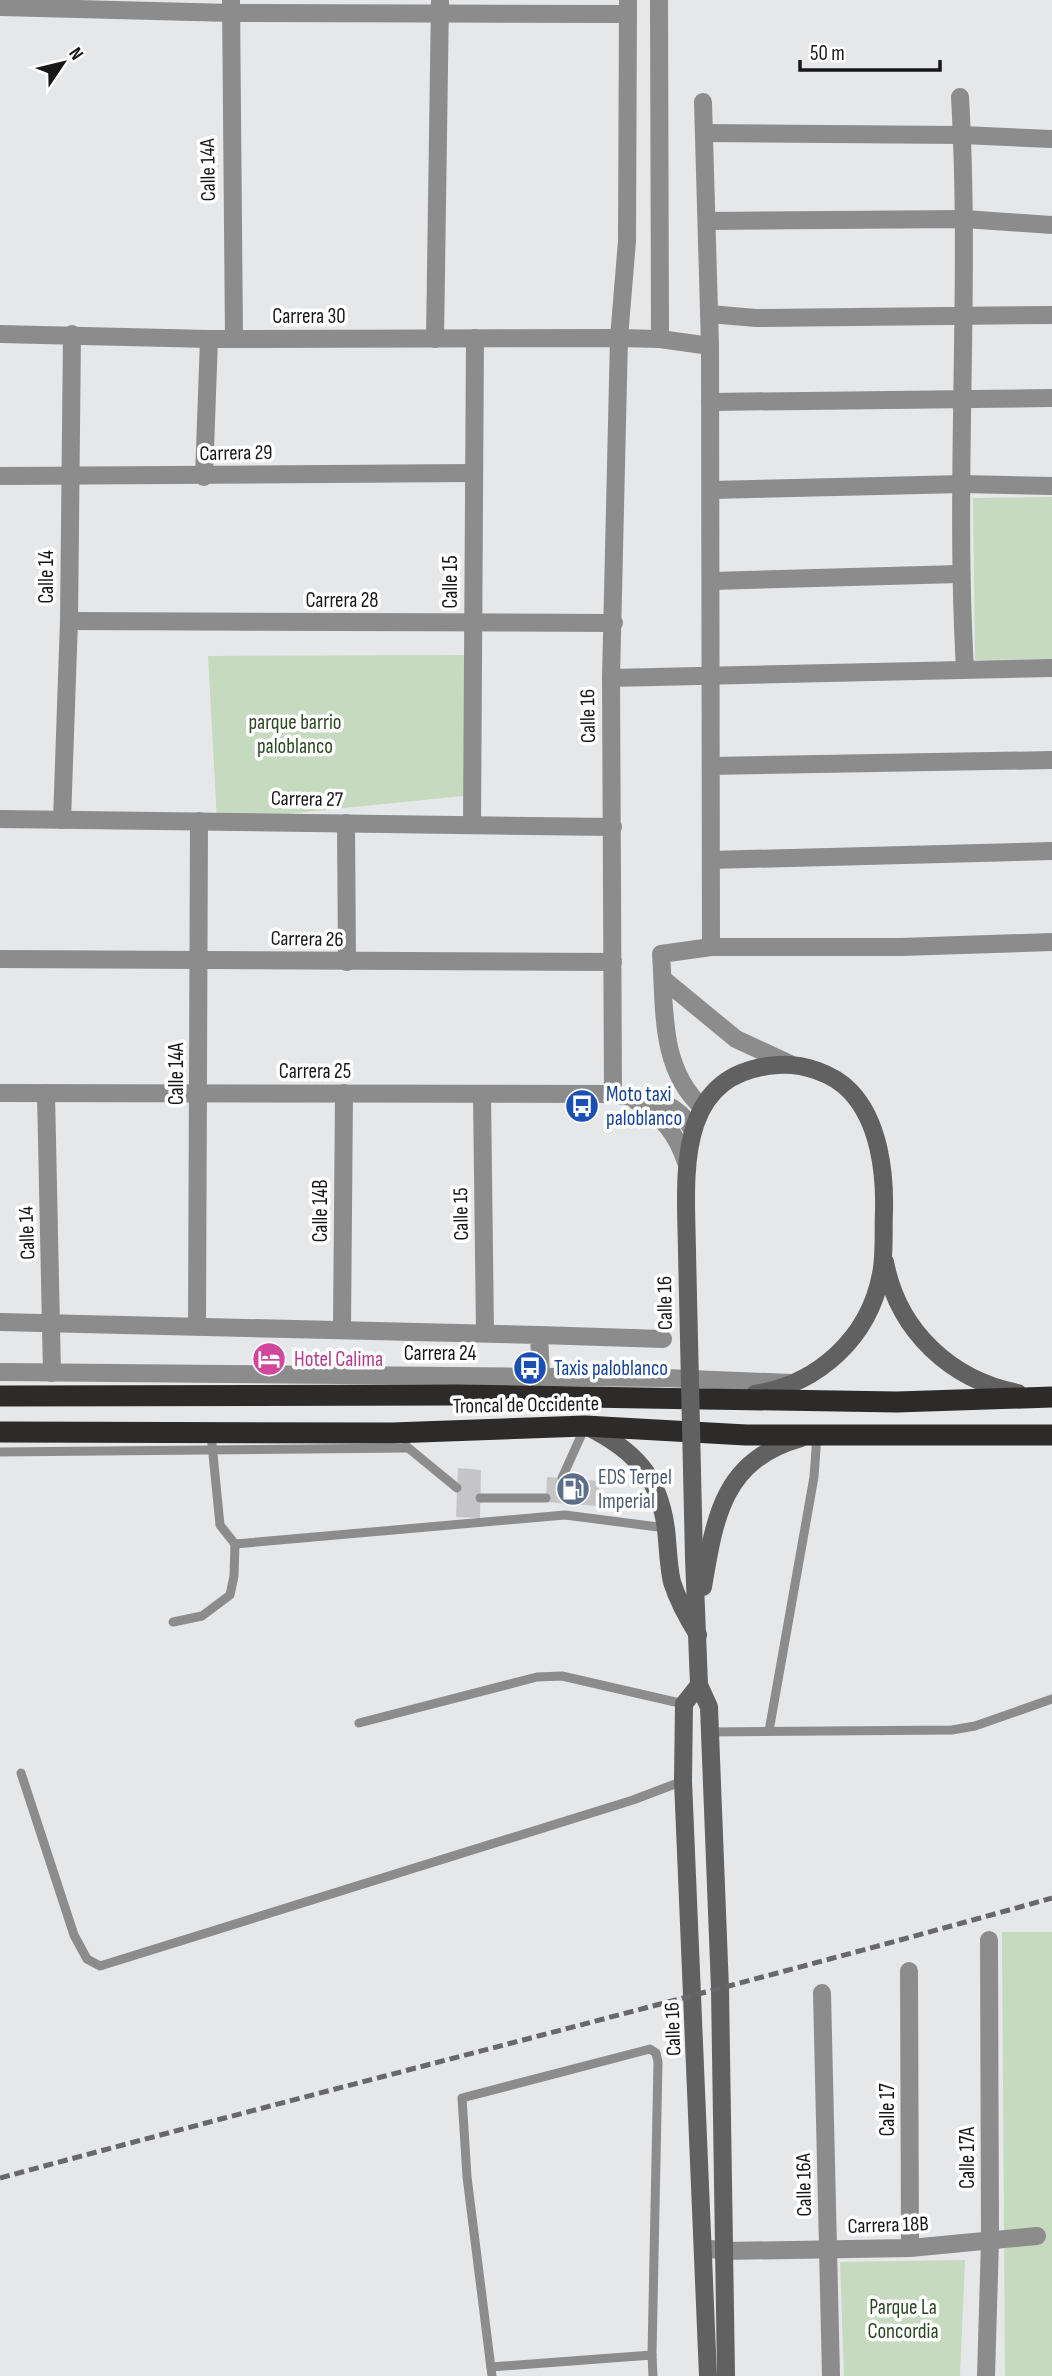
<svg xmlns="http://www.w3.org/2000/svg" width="1052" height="2376" font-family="'Sofia Sans Condensed',sans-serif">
<rect width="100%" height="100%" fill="#e6e7e9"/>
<!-- green -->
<g fill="#c5dabf">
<polygon points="1052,497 1052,659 975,660 973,498"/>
<polygon points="472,655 472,795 217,821 208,656"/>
<polygon points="1002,1932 1052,1932 1052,2376 1005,2376"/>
<polygon points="965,2260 960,2376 844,2376 840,2262"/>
</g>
<!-- building -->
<g fill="#c5c5c7">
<polygon points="458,1468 481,1470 480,1518 456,1517"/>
<polygon points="547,1477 600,1481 598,1506 546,1502"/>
</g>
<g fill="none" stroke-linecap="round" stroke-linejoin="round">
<!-- lane -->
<g stroke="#8d8c8c" stroke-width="9">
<polyline points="211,1434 220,1525 235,1544 565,1515 666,1528"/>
<polyline points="406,1446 457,1488"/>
<polyline points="0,1452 408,1448"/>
<polyline points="562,1478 585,1427"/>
<polyline points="480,1498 546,1498"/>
<polyline points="173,1622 202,1616 230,1595 234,1576 235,1544"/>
<polyline points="359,1723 537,1677 562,1676 684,1704"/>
<polyline points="769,1731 814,1477 817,1435"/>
<polyline points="710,1732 952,1730 975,1726 1052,1699"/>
<polyline points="21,1773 74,1935 87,1959 100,1966 633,1800 683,1781"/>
<polyline points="491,2367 652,2355 653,2376"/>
<polyline points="492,2376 467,2177 462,2098 650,2049 656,2053 658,2062 652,2355"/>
</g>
<!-- street -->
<g stroke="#8d8c8c" stroke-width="18">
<polyline points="231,0 234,339"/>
<polyline points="659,0 660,339"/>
<polyline points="0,7 231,13 628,14"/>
<path d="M960,97C971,288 954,478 965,669"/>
<polyline points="703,102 710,346 711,947"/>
<polyline points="704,133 962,135 1052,139"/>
<polyline points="707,221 965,219 1052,225"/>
<polyline points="709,314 756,318 1052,315"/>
<polyline points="0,334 209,339 619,338 660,339 710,346"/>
<polyline points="435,339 440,0"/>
<polyline points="710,402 1052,398"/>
<polyline points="0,476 473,473"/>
<polyline points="204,477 209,339"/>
<polyline points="711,490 963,484 1052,486"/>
<polyline points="712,581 959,574"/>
<polyline points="69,621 614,623"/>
<polyline points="611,678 1052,668"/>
<polyline points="711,766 1052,760"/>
<polyline points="0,819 613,827"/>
<polyline points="62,820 69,621 72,334"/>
<polyline points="346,823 347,962"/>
<polyline points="472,825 475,338"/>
<polyline points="711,860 1052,851"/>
<polyline points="0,959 613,962"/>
<polyline points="663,979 736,1039 790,1064"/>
<path d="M0,1093L613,1094C647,1101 673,1096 692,1129"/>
<polyline points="46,1093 52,1373"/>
<polyline points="482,1094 485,1333"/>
<polyline points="613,1094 611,678 619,338 627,241 628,0"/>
<path d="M636,1101C663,1117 676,1133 686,1162"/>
<path d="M702,1107C659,1068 665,1007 661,954L711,947H901L1052,942"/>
<polyline points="0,1322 539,1335 541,1377"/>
<polyline points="197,1326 199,821"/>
<polyline points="342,1328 344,1093"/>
<polyline points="539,1335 663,1339"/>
<polyline points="0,1372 666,1378 792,1383"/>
<polyline points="909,1971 910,2248"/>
<polyline points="822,1993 831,2376"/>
<polyline points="704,2248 725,2251 910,2248 1037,2236"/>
<polyline points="986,2376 990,2241 989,1940"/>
</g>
<!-- secondary -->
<g stroke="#626161" stroke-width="18">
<path d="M687,1252C686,1176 673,1072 778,1065C802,1063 833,1073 850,1091C879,1121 885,1172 884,1211C883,1232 885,1254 881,1274C869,1338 818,1384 755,1394"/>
<path d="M885,1262C898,1331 951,1380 1018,1393"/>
<path d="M588,1427C634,1450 659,1476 666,1529C668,1546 668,1565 672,1582C678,1601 688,1619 698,1635"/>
<polyline points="694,1558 699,1685 709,1707 720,1989 726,2376"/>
<path d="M703,1587C715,1516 723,1460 801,1438"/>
<polyline points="699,1685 684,1704 683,1781 708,2376"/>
</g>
<!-- highway -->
<g stroke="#2d2b2a" stroke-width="21">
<polyline points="0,1396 457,1395 897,1402 1052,1397"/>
<polyline points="0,1432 392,1433 585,1426 746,1435 1052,1435"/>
</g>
<!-- rail -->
<path stroke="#68686a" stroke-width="5" stroke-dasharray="10 5" stroke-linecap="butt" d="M0,2178C350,2083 703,1996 1052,1898"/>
<!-- secondary-bridge -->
<polyline stroke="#626161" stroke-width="18" points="687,1252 694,1558"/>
</g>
<!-- icons -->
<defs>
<g id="bus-disc" transform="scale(1.75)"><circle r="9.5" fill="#1a4fb4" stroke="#fff"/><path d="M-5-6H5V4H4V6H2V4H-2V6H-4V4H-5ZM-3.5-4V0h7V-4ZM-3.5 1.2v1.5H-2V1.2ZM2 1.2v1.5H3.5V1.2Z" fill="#fff"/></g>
<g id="hotel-disc" transform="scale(1.75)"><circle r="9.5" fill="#d1479c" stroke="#fff"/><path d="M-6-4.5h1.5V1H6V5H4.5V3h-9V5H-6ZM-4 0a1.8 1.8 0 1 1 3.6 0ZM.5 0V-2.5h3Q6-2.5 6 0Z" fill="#fff"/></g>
<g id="fuel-disc" transform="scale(1.75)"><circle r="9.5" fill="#5c6f8a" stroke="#fff"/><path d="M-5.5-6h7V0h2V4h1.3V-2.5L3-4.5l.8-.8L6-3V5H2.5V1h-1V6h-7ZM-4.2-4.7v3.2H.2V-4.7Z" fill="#fff"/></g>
</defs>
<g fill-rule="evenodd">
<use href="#bus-disc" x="582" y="1106"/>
<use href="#hotel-disc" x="269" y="1359"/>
<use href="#bus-disc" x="530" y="1368"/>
<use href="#fuel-disc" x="573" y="1489"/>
</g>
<g text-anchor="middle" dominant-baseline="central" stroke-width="7" stroke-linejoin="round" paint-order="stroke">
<!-- street labels -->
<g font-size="21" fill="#171718" stroke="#fff">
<text transform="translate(208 170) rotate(-91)">Calle 14A</text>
<text x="309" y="316">Carrera 30</text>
<text transform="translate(236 453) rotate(-1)">Carrera 29</text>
<text transform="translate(46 577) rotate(-90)">Calle 14</text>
<text transform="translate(450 582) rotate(-90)">Calle 15</text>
<text x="342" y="600">Carrera 28</text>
<text transform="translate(588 716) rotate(-91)">Calle 16</text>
<text transform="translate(307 799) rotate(1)">Carrera 27</text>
<text transform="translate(307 939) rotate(1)">Carrera 26</text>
<text x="315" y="1071">Carrera 25</text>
<text transform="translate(176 1074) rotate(-90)">Calle 14A</text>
<text transform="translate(320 1211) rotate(-90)">Calle 14B</text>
<text transform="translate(461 1214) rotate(-91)">Calle 15</text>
<text transform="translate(27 1233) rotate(-92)">Calle 14</text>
<text transform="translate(665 1303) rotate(-91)">Calle 16</text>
<text x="440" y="1353">Carrera 24</text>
<text transform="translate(526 1405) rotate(-1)">Troncal de Occidente</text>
<text transform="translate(673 2029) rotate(-92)">Calle 16</text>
<text transform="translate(887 2110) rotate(-90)">Calle 17</text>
<text transform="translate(967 2158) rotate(-90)">Calle 17A</text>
<text transform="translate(804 2185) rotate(-91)">Calle 16A</text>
<text transform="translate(888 2225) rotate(-2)">Carrera 18B</text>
</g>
<!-- park labels -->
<g font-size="21" fill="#2a4921" stroke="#fff">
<text x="295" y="722">parque barrio<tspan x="295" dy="24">paloblanco</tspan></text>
<text x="903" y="2307">Parque La<tspan x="903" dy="24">Concordia</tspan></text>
</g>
<!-- transit labels -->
<g font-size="21" fill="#164399" stroke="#fff" text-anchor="start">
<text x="606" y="1094">Moto taxi<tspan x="606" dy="24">paloblanco</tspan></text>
<text x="554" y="1368">Taxis paloblanco</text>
</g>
<!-- hotel labels -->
<g font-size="21" fill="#b23c85" stroke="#fff" text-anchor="start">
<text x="294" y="1359">Hotel Calima</text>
</g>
<!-- service labels -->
<g font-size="21" fill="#4e5e75" stroke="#fff" text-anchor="start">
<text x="598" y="1477">EDS Terpel<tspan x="598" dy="24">Imperial</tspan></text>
</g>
</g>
<!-- north arrow -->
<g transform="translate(63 63) rotate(55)" stroke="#ffffff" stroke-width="5" paint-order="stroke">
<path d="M0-5L12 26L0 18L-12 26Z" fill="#171718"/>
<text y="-10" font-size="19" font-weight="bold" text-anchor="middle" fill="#171718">N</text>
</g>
<!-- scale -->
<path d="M800 60v10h140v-10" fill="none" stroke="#171718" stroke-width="3.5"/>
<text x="810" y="60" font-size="21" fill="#171718" stroke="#ffffff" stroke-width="5" paint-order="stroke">50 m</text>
</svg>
